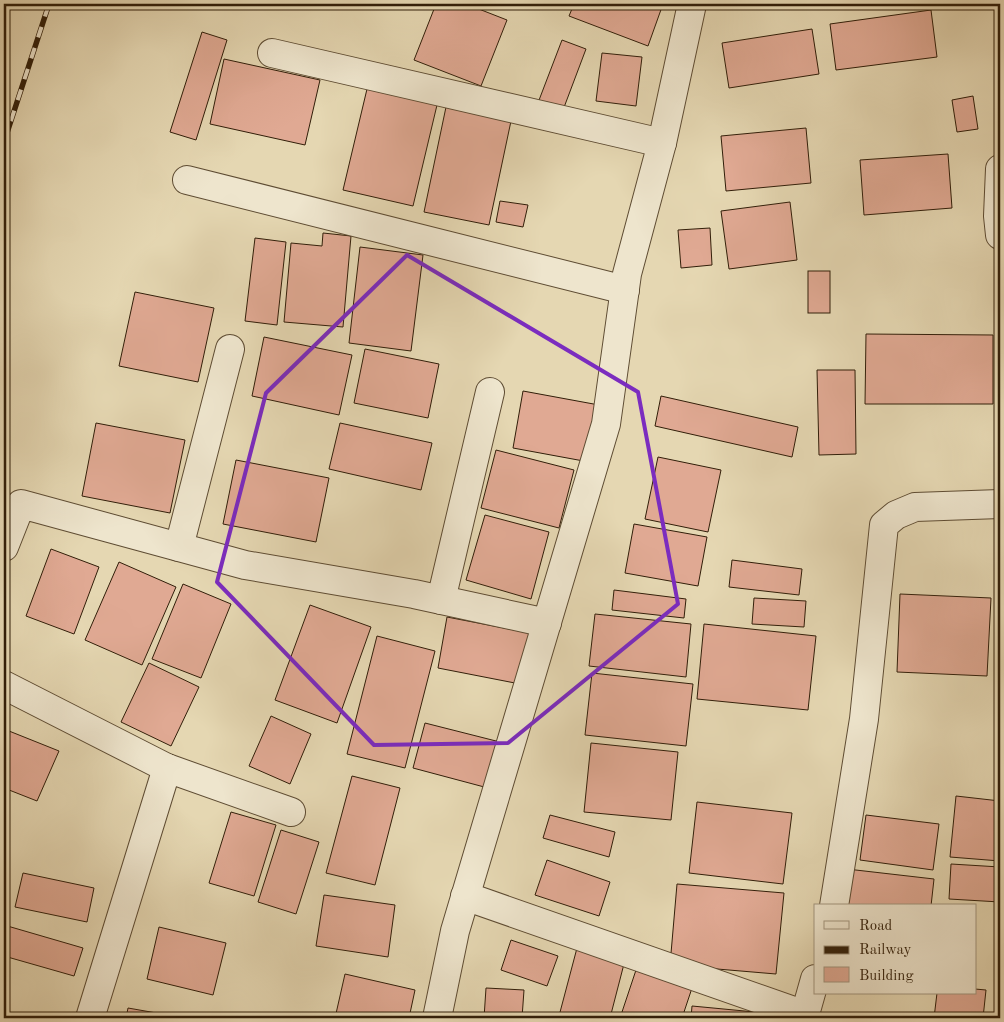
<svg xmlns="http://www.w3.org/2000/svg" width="1004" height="1022" font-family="'Old Standard TT',serif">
<rect width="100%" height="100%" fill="#e5d7b2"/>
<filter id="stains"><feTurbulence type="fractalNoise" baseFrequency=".004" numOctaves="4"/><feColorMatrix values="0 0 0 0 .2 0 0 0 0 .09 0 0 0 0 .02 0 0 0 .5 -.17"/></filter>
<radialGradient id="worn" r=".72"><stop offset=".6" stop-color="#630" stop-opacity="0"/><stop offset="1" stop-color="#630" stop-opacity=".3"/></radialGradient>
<!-- building -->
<g fill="#e0a993" stroke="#311e09">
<polygon points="436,4 466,4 507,20 481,86 414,60"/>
<polygon points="574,4 663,4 648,46 569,16"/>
<polygon points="734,4 821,4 735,8"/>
<polygon points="931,10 937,57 836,70 830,24"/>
<polygon points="812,29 819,74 729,88 722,43"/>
<polygon points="202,32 227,40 196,140 170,132"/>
<polygon points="562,40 586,49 560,118 536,108"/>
<polygon points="602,53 642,57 636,106 596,101"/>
<polygon points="224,59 320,80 305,145 210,124"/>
<polygon points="367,89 437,105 413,206 343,190"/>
<polygon points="973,96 978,129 957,132 952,100"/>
<polygon points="446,107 511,121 489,225 424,212"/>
<polygon points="806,128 811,183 726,191 721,136"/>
<polygon points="948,154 952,208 864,215 860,160"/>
<polygon points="500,201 528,205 523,227 496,222"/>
<polygon points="790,202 797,260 729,269 721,211"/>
<polygon points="710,228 712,265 681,268 678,230"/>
<polygon points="323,233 351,236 343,327 284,322 291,243 322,246"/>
<polygon points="255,238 286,242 277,325 245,321"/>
<polygon points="360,247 423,255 411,351 349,343"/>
<rect x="808" y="271" width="22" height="42"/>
<polygon points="135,292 214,308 198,382 119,366"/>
<polygon points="866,334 993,335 993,404 865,404"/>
<polygon points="264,337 352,355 339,415 252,396"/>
<polygon points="365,349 439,364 428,418 354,403"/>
<polygon points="817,370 855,370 856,454 819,455"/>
<polygon points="523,391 599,405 589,462 513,448"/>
<polygon points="661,396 798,427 792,457 655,426"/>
<polygon points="96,423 185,440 170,513 82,496"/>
<polygon points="340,423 432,443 421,490 329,469"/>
<polygon points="496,450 574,470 559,528 481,508"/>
<polygon points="658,457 721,470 708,532 645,519"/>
<polygon points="236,460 329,478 316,542 223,524"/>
<polygon points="485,515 549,532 531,599 466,580"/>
<polygon points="634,524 707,537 698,586 625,573"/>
<polygon points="51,549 99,567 74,634 26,616"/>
<polygon points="732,560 802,569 799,595 729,587"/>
<polygon points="119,562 176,587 142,665 85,640"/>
<polygon points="183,584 231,604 201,678 152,659"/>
<polygon points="614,590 686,599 684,618 612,610"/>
<polygon points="900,594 991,598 987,676 897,672"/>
<polygon points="754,598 806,601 804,627 752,624"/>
<polygon points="310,605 371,627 337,723 275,700"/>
<polygon points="595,614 691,624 686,677 589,666"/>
<polygon points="447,617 530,633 520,684 438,668"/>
<polygon points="704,624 816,636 808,710 697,699"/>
<polygon points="377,636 435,651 405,768 347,754"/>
<polygon points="149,663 199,687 171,746 121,722"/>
<polygon points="592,673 693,684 686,746 585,735"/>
<polygon points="271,716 311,734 290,784 249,766"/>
<polygon points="425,723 500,742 488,788 413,768"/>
<polygon points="4,729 59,751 37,801 4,788"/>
<polygon points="591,743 678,752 671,820 584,812"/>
<polygon points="352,776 400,788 375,885 326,873"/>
<polygon points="956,796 1000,801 1000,861 950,857"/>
<polygon points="697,802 792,813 783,884 689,873"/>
<polygon points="231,812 276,825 254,896 209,883"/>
<polygon points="550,815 615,832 609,857 543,838"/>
<polygon points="866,815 939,824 933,870 860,860"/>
<polygon points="281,830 319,842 296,914 258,902"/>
<polygon points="547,860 610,882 599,916 535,895"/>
<polygon points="951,864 1000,867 1000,902 949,899"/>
<polygon points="847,869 934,879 931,906 843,906"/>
<polygon points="23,873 94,888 87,922 15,907"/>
<polygon points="677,884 784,893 776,974 670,965"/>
<polygon points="324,895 395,905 388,957 316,946"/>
<polygon points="4,925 83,948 74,976 4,956"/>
<polygon points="159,927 226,943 213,995 147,979"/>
<polygon points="511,940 558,956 547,986 501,970"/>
<polygon points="577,948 625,960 610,1018 559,1016"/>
<polygon points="636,970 692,988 682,1018 620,1018"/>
<polygon points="345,974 415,990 409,1018 335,1018"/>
<polygon points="486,988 524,990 522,1018 484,1018"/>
<polygon points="975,989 986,990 983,1018 934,1018 937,993 975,993"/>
<polygon points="692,1006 755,1012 754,1018 691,1018"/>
<polygon points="128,1008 185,1018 126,1018"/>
</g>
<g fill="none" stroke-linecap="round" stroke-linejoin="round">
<!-- minor casing -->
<g stroke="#5e4c33" stroke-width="30">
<g id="minor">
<polyline points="272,53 662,143"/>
<polyline points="1000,169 998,216 1000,235"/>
<polyline points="187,180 625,290"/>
<polyline points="4,547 21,504 245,565 414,594 547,623"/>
<polyline points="179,547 230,349"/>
<polyline points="441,600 490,392"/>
<polyline points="4,685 167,768 291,812"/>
<polyline points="465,896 805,1015"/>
<polyline points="834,906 864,719 884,525 896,515 915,507 1000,504"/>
<polyline points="90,1018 167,768"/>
<polyline points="437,1018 455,931 606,424 627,274 662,143 692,4"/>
<polyline points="804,1018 815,979"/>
</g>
</g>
<!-- minor -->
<use href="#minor" stroke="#eee5cd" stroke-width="28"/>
<!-- rail casing -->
<g stroke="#311e09" stroke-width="5.5">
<polyline id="rail" points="4,142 49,4"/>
</g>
<!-- rail -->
<use href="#rail" stroke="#eee5cd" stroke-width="4" stroke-dasharray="11" stroke-linecap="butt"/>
</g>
<!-- marked area -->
<path fill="none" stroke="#7b2cbf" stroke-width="4" stroke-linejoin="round" d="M407,255L638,392L678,604L508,743L374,745L217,582L266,393Z"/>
<!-- margin -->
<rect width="1004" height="1022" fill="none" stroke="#e5d7b2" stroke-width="20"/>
<rect x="5" y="5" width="994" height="1012" fill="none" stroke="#311e09" stroke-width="2.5"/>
<rect x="10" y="10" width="984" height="1002" fill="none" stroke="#311e09"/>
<!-- legend -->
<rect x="814" y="904" width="162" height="90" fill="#eee5cd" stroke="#a2957f"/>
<rect x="824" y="921" width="25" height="8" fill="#eee5cd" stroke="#a2957f"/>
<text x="859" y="930" font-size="15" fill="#311e09">Road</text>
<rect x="824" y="946" width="25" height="8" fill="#311e09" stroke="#a2957f"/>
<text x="859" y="954" font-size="15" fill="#311e09">Railway</text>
<rect x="824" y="967" width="25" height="15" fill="#e0a993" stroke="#a2957f"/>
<text x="859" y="980" font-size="15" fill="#311e09">Building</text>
<rect width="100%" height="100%" filter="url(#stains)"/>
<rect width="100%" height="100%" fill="url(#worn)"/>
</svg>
